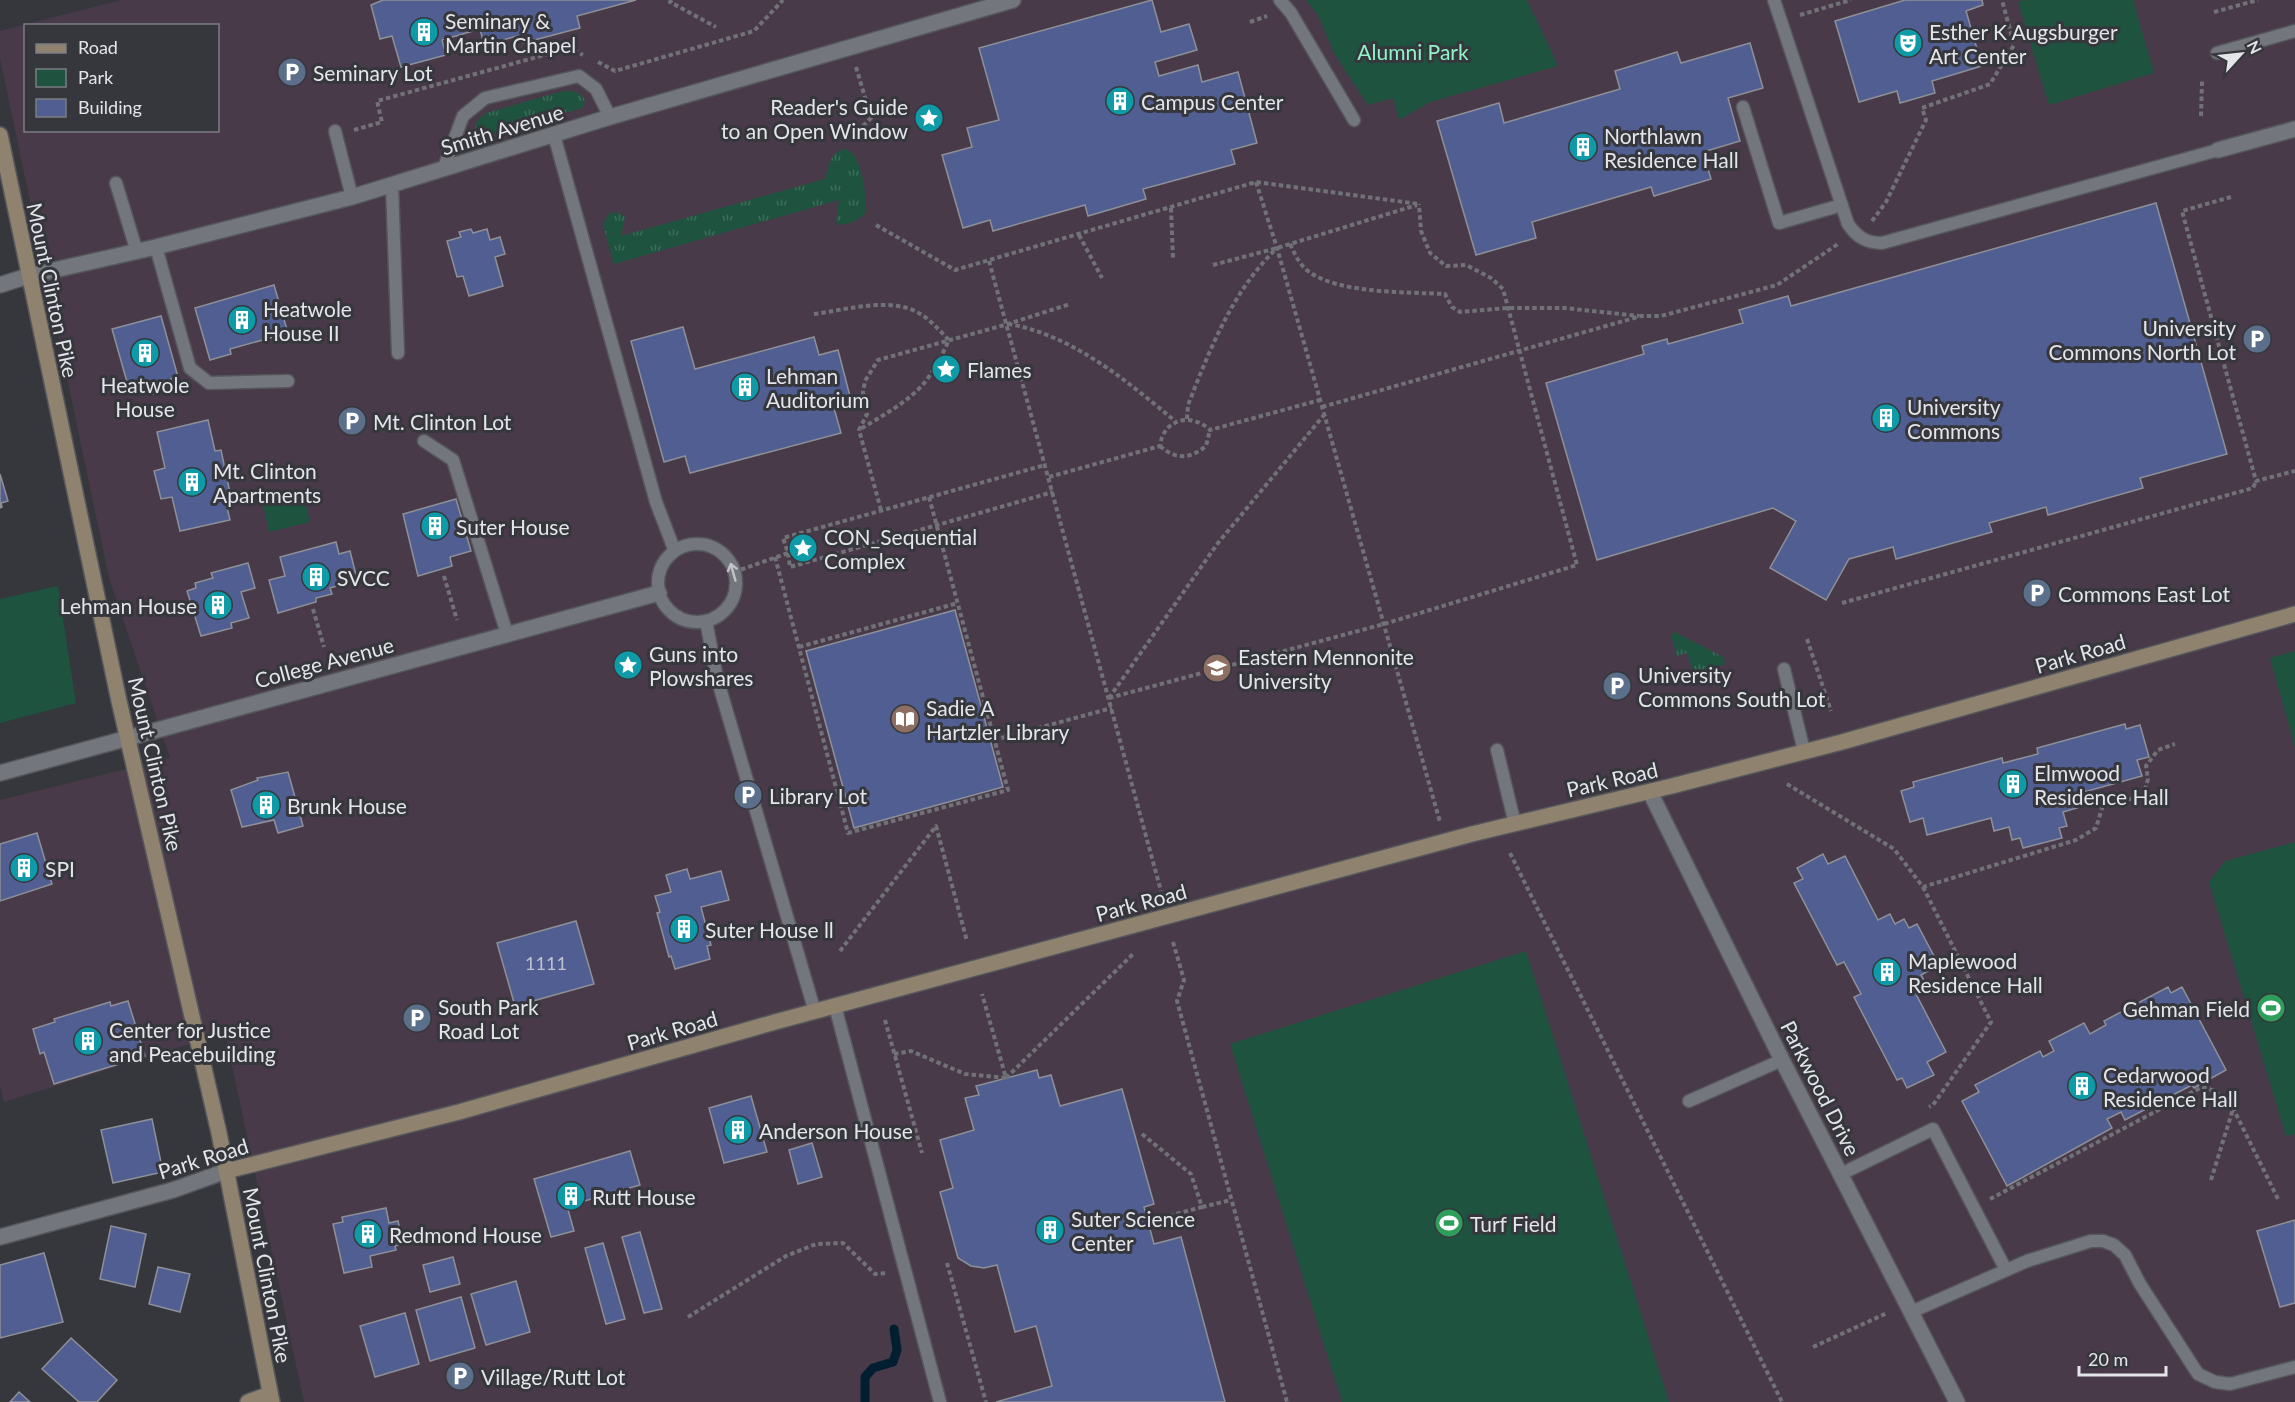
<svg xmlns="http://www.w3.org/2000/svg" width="2295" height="1402" font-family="Lato,sans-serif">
<defs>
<pattern id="grass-tufts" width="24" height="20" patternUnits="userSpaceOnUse" patternTransform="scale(1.5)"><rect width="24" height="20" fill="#1e543f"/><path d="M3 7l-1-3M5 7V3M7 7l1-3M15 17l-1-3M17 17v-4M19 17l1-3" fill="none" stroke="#3f6c5b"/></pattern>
</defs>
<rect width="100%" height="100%" fill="#35373d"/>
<!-- education -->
<path fill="#483a48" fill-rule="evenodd" d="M121,0H2295V1402H304L225,1033L4,1102L0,1086V800L170,758L109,578L0,58V31ZM26,26H218V130H26Z"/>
<!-- grass -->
<g fill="url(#grass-tufts)">
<path d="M563,91C573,91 581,91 585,101L582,108L482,137H476L474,135L477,121L486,113Z"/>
<path d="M845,149C847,150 852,152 853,154C862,163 869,204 864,215L853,222L841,225L836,222L839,200L614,264L603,225L606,218L611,212L619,213L625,217L621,236L825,179C829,166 830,151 845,149Z"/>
<polygon points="1675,632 1723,657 1725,664 1694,675 1687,653 1677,656 1671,635"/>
</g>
<!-- green -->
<g fill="#1e543f">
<polygon points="1306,0 1527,0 1558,66 1430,102 1399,120 1393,98 1368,105 1335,55 1318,15"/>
<polygon points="2025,0 2133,0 2154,73 2049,105 2018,2"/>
<polygon points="302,490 310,522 269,532 262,500"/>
<polygon points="58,586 76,703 0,723 0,599"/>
<polygon points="2295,651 2295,747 2270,658"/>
<polygon points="2295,842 2295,1134 2286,1136 2209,882 2225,861"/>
<polygon points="1526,951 1669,1402 1342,1402 1230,1044"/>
</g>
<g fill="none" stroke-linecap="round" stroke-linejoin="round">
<!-- stream -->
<polyline stroke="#021f32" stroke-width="9" points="865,1402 865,1377 873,1368 893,1362 897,1350 894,1329"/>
</g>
<!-- building -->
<g fill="#515e91" stroke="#8e9098" stroke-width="1.5">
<polygon points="383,0 636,0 577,16 580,28 523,43 521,35 484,45 480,29 442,40 446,55 401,67 392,36 380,39 371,5"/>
<polygon points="1152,0 1161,32 1189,24 1197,50 1155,62 1159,76 1198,65 1202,82 1238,72 1257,143 1231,150 1235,164 1143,189 1146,199 1088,216 1085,205 993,231 990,220 963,228 942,155 972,147 967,128 999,120 979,48"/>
<polygon points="1905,0 1982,0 1983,5 1966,11 1982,66 1932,81 1935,93 1900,103 1897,91 1859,102 1835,21"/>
<polygon points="1750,43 1763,88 1728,98 1740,141 1703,152 1711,179 1654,196 1651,187 1532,222 1536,238 1476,255 1437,121 1499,103 1504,123 1620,89 1615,71 1677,52 1681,63"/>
<polygon points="2156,203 2227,454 2140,478 2143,488 2048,515 2046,507 1989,523 1992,532 1896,559 1893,547 1849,559 1826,600 1770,568 1796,521 1773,508 1597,560 1546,383 1644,354 1642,346 1667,339 1668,344 1743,323 1739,310 1788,296 1791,306"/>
<polygon points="471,229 473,233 487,229 490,240 500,237 505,254 495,257 503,286 469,296 463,276 457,277 447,241 461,237 459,232"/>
<polygon points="274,285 288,333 230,349 231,354 210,360 195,308"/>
<polygon points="161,316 178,377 171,379 173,388 153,394 150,383 129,389 112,329"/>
<polygon points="683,327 695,369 814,337 819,355 838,350 852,404 834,408 841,433 690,473 685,456 664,462 631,341"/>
<polygon points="208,420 215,451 221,450 230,493 224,494 230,520 180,531 172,497 161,499 154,471 165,468 157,432"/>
<polygon points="0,474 8,501 1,503 2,507 0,508"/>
<polygon points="456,499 471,551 450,557 452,566 418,576 403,514"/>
<polygon points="336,542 339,554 350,551 356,575 346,578 347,583 330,588 332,594 316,598 316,602 278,613 269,580 285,576 280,557"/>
<polygon points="248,563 255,588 241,592 249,618 231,623 232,628 201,636 187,591 196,588 195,583 213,578 211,573"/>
<polygon points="955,610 1003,787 854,828 806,651"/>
<polygon points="2125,724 2126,729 2140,725 2149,757 2137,760 2142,776 2073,795 2077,808 2063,812 2067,826 2059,828 2062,838 2023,848 2020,838 2012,840 2009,827 1994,831 1991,818 1927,835 1923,818 1910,822 1901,791 1914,787 1913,782 2002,758 2003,763 2038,754 2037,748"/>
<polygon points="288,772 303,826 278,833 274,820 242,827 231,790 258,780 257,778"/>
<polygon points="37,833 52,884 0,901 0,844"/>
<polygon points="1823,854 1828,864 1845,856 1878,920 1890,914 1895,924 1904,919 1909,928 1917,924 1935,958 1926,962 1930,970 1921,975 1928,987 1916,994 1946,1052 1927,1062 1934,1075 1907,1088 1902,1078 1897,1080 1854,997 1861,994 1844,962 1837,965 1794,883 1803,879 1797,868"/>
<polygon points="687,869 690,879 721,871 729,900 701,907 711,945 707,946 710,959 675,969 671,956 669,957 657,913 660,912 655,896 671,892 666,875"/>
<polygon points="576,921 594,984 515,1006 497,943"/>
<polygon points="2168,987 2171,993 2182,987 2226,1070 2194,1088 2192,1085 2125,1120 2121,1112 2107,1119 2112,1128 2007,1186 1962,1101 1979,1092 1975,1085 2040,1051 2043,1057 2054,1051 2049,1041 2084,1023 2090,1034 2106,1025 2104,1021"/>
<polygon points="128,1001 145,1056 54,1084 44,1052 40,1054 33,1029 55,1022 54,1019 110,1002 111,1006"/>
<polygon points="1037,1070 1039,1078 1051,1075 1060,1106 1122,1089 1154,1204 1144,1207 1154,1244 1181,1237 1225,1402 996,1402 1052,1386 1036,1326 1015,1332 997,1265 984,1268 971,1266 958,1258 940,1192 953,1188 940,1140 974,1130 965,1098 979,1095 976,1086"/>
<polygon points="751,1096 767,1152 724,1163 709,1108"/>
<polygon points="152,1119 163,1172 113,1183 101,1130"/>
<polygon points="812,1143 822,1177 798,1184 789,1150"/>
<polygon points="630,1151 640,1185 567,1206 574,1231 551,1237 534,1179"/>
<polygon points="386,1208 389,1223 398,1221 403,1244 395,1246 396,1250 370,1256 372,1267 344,1273 333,1224 343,1222 342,1217"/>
<polygon points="2295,1220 2295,1303 2280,1307 2257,1231"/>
<polygon points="111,1226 146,1234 135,1287 100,1279"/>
<polygon points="640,1232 662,1309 644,1313 622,1237"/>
<polygon points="603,1243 625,1319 606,1324 585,1248"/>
<polygon points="44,1253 63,1322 0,1338 0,1265"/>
<polygon points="453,1257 460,1284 430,1292 423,1265"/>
<polygon points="158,1267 190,1274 180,1312 149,1304"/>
<polygon points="516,1281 530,1332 486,1345 471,1294"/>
<polygon points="461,1297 475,1348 430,1361 416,1310"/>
<polygon points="405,1313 419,1364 375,1377 360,1326"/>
<polygon points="71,1338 117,1380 97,1402 79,1402 42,1369"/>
<polygon points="19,1392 30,1402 10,1402"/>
</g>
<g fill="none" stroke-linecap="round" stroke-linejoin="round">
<!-- lane casing -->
<g stroke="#55565b" stroke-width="15">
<g id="lane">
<polyline points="1280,0 1291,13 1354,120"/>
<path d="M1774,0L1848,224C1857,237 1866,243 1882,243L2218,150"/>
<polyline points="2217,53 2295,31"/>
<polyline points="1743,107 1779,223 1842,205"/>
<polyline points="335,131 352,197"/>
<polyline points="554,135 656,502 674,549"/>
<polyline points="443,170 463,116 485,98 579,76 596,89 610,117"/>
<polyline points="116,183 137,252"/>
<polyline points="392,185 398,353"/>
<polyline points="156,247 190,368 209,383 288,381"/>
<polyline points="424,441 453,460 507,634"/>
<circle cx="697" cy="583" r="39"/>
<polyline points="706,621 717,678 815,1012"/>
<polyline points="1784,669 1804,751"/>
<polyline points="1497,750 1515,824"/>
<polyline points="835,1006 940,1402"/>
<polyline points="1689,1101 1782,1060"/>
<polyline points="1841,1174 1933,1129 2006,1270"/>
<polyline points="1911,1312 2027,1261 2091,1241 2103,1241 2114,1245 2125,1255 2140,1284 2198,1374 2215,1382 2230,1384 2295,1367"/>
</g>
</g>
<!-- street casing -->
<g stroke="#55565b" stroke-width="18">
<g id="street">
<polyline points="2218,150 2295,129"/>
<polyline points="0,285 28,276 156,247 352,197 610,117 1013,0"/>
<polyline points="0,773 659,593"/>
<polyline points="1650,792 1782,1060 1957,1402"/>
<polyline points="0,1237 173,1190 226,1171"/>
</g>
</g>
<!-- secondary casing -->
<g stroke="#55565b" stroke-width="18">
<g id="secondary">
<polyline points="0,135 119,701 219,1133 272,1402"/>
<polyline points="226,1171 459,1112 775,1022 1472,834 1672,786 1842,742 2295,614"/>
<polyline points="248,1402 270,1394"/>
</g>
</g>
<!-- path -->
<g stroke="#707277" stroke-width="4" stroke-dasharray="4.5 3" stroke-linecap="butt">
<polyline points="672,0 670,2 716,27"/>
<polyline points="2214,12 2258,0"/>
<polyline points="1800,15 1851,0"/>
<polyline points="1250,22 1267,16"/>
<polyline points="598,62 615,71 754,31 783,0"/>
<polyline points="856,67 871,118 863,126"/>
<polyline points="2201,116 2202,81"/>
<polyline points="354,130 382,122 377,101 570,48 583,55"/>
<polyline points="1256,182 1277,248 1440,822"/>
<polyline points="2231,197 2182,211 2256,481 2295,471"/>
<polyline points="1171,208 1173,258"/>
<polyline points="1872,221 1886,202 1926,120 1922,108 1990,84 2014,45 2002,0"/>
<polyline points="876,225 955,270 1256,182 1419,204"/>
<polyline points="1079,235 1102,278"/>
<path d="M1290,244C1295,254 1299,264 1308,271C1338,294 1408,292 1445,294L1452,307L1460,312L1508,308H1564L1639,316"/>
<polyline points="989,261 1161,891"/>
<polyline points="1213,265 1277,248 1417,205"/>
<path d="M814,314C845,310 888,297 917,312C930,319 939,330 949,340C942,355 935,369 925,382C910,401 880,417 859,430"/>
<path d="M1008,324C1071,334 1127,381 1175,421"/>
<polyline points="1322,407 1641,316 1661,316 1777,285 1838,244"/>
<path d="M1187,419L1188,405C1210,349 1233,290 1277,248"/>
<path d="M1160,446C1176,460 1190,459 1206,446L1210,430"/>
<path d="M1049,477L1160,446C1163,419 1191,412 1210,430L1320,400"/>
<polyline points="881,510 859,430 867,414 863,392 865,381 878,360 1008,324 1070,304"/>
<polyline points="788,553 790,567 1053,492"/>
<polyline points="775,557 848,833 1008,790 929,497"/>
<polyline points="734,572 788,553 783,538 1045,465"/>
<polyline points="444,576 457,620"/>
<polyline points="1842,603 2253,488 2256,481"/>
<polyline points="313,609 324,647"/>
<polyline points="1807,639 1831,711"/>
<polyline points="799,647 958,603"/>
<polyline points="1109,698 1384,624 1577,565 1503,289 1491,278 1466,265 1446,266 1430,253 1421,231 1419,204"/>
<polyline points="1109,698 1218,543 1324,415"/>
<polyline points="994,740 1112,708"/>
<polyline points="1787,784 1894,849 1923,887 2076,840 2096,828 2103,805 2143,796 2148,779 2146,766 2158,750 2175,744"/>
<polyline points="1510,853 1782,1402"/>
<polyline points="1923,887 1991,1022 1933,1105 1929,1107"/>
<polyline points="1173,942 1184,980 1177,1001 1287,1402"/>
<polyline points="840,951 936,826 967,941"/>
<polyline points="885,1020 922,1153"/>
<polyline points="894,1054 911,1051 965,1074 1006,1078 982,994"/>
<polyline points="1006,1078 1134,953"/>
<polyline points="1142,1134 1191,1174 1202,1207 1161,1218"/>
<polyline points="2211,1180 2233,1109"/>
<polyline points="1990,1199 2202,1087 2215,1091 2233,1108 2278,1199"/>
<polyline points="1202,1207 1231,1200"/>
<polyline points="947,1263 986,1402"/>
<polyline points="688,1317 786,1256 816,1244 843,1243 875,1274 887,1273"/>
<polyline points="1813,1347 1887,1313"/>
</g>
<!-- lane -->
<use href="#lane" stroke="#73767c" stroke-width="12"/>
<!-- street -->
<use href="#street" stroke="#73767c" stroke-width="15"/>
<!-- secondary -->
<use href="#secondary" stroke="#8f826e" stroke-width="15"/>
</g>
<!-- one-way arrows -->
<defs><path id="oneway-shaft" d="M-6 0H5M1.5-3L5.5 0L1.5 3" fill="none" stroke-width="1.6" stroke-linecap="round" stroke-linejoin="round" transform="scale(1.5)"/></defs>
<use stroke="#c2c4c8" href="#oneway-shaft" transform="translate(733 572) rotate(-106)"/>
<!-- icons -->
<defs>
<g id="building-disc" transform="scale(1.5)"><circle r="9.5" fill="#0f9aa8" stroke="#35373d"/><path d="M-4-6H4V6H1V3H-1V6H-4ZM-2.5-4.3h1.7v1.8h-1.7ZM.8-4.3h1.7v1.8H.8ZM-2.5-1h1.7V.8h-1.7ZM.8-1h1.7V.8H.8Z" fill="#fff"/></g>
<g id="theatre-disc" transform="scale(1.5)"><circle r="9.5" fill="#0f9aa8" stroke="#35373d"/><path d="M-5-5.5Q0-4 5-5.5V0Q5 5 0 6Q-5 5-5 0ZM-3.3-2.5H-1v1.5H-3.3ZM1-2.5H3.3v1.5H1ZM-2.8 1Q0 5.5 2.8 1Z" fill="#fff"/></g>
<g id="parking-disc" transform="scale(1.5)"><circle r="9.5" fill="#5c6f8a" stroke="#35373d"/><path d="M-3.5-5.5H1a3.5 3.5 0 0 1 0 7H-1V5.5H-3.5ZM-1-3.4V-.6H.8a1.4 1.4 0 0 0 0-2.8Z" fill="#fff"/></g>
<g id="sight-disc" transform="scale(1.5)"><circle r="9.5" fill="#0f9aa8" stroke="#35373d"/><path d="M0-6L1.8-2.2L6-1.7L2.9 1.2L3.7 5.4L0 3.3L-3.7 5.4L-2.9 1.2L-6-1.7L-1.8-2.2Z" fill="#fff"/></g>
<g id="university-disc" transform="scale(1.5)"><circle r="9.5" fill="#8d6e63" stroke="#35373d"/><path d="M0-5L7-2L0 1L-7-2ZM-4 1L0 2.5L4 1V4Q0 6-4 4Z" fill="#fff"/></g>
<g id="library-disc" transform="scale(1.5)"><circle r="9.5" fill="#8d6e63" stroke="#35373d"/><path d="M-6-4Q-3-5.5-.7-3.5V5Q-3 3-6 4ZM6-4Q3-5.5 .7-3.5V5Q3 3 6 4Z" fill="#fff"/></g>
<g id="stadium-disc" transform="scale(1.5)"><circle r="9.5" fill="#2e9e5b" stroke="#35373d"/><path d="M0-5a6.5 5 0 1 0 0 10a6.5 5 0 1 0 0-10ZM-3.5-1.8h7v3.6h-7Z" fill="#fff"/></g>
</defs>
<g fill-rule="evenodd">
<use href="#building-disc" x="424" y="32"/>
<use href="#theatre-disc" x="1908" y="43"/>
<use href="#parking-disc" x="292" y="72"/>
<use href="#building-disc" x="1120" y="101"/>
<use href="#sight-disc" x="929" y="118"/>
<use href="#building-disc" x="1583" y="147"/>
<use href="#building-disc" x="242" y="320"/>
<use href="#parking-disc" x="2257" y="339"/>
<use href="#building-disc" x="145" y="353"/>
<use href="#sight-disc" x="946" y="369"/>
<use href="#building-disc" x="745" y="387"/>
<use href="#building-disc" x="1886" y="418"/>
<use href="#parking-disc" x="352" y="421"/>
<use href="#building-disc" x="192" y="482"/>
<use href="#building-disc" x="435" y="526"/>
<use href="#sight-disc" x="803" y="548"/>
<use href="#building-disc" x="316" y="577"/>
<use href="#parking-disc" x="2037" y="593"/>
<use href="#building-disc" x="218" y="605"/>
<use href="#sight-disc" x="628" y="665"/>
<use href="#university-disc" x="1217" y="668"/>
<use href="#parking-disc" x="1617" y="686"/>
<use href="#library-disc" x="905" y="719"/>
<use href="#building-disc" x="2013" y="784"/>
<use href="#parking-disc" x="748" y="795"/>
<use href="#building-disc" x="266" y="805"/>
<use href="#building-disc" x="24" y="868"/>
<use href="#building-disc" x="684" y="929"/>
<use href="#building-disc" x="1887" y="972"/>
<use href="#stadium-disc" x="2271" y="1008"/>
<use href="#parking-disc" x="417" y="1018"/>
<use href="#building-disc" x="88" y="1041"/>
<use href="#building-disc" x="2082" y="1086"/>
<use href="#building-disc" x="738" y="1130"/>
<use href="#building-disc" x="571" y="1196"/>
<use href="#stadium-disc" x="1449" y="1223"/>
<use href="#building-disc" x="1050" y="1230"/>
<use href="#building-disc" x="368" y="1234"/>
<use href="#parking-disc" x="460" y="1376"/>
</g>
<g text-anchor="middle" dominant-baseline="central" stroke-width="6" stroke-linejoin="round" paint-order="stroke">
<!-- number labels -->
<g font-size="18" fill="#bfc3d3">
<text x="546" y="963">1111</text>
</g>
<!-- poi labels -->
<g font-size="21" fill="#e4e5e9" stroke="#35373d" text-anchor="start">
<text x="445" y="20">Seminary &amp;<tspan x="445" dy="24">Martin Chapel</tspan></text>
<text x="1929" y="31">Esther K Augsburger<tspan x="1929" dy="24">Art Center</tspan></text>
<text x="313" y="72">Seminary Lot</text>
<text x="1141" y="101">Campus Center</text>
<text x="908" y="106" text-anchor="end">Reader's Guide<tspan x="908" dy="24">to an Open Window</tspan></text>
<text x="1604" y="135">Northlawn<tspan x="1604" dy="24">Residence Hall</tspan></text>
<text x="263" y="308">Heatwole<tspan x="263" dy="24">House II</tspan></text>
<text x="2236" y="327" text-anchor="end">University<tspan x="2236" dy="24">Commons North Lot</tspan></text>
<text x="967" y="369">Flames</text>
<text x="766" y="375">Lehman<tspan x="766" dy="24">Auditorium</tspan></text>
<text x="145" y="384" text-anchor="middle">Heatwole<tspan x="145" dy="24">House</tspan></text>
<text x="1907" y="406">University<tspan x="1907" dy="24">Commons</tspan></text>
<text x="373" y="421">Mt. Clinton Lot</text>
<text x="213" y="470">Mt. Clinton<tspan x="213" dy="24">Apartments</tspan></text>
<text x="456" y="526">Suter House</text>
<text x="824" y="536">CON_Sequential<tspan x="824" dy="24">Complex</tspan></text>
<text x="337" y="577">SVCC</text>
<text x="2058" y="593">Commons East Lot</text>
<text x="197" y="605" text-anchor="end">Lehman House</text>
<text x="649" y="653">Guns into<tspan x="649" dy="24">Plowshares</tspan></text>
<text x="1238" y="656">Eastern Mennonite<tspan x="1238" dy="24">University</tspan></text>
<text x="1638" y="674">University<tspan x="1638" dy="24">Commons South Lot</tspan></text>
<text x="926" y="707">Sadie A<tspan x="926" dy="24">Hartzler Library</tspan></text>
<text x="2034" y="772">Elmwood<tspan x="2034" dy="24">Residence Hall</tspan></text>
<text x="769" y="795">Library Lot</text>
<text x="287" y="805">Brunk House</text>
<text x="45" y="868">SPI</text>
<text x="705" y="929">Suter House ll</text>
<text x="1908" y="960">Maplewood<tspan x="1908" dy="24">Residence Hall</tspan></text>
<text x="438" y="1006">South Park<tspan x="438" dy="24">Road Lot</tspan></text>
<text x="2250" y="1008" text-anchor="end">Gehman Field</text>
<text x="109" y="1029">Center for Justice<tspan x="109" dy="24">and Peacebuilding</tspan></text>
<text x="2103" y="1074">Cedarwood<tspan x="2103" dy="24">Residence Hall</tspan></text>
<text x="759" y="1130">Anderson House</text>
<text x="592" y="1196">Rutt House</text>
<text x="1071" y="1218">Suter Science<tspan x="1071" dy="24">Center</tspan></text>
<text x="1470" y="1223">Turf Field</text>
<text x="389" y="1234">Redmond House</text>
<text x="481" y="1376">Village/Rutt Lot</text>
</g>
<!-- park labels -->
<g font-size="21" fill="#8ff3c7" stroke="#35373d">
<text x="1413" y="51">Alumni Park</text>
</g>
<!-- street labels -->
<g font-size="21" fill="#e4e5e9" stroke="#35373d">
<text transform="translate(502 129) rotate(-17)">Smith Avenue</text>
<text transform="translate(53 290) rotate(78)">Mount Clinton Pike</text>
<text transform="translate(2080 653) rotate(-16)">Park Road</text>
<text transform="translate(324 662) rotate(-15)">College Avenue</text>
<text transform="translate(156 764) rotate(77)">Mount Clinton Pike</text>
<text transform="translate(1612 779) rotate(-13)">Park Road</text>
<text transform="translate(1141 902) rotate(-15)">Park Road</text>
<text transform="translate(672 1030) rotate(-16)">Park Road</text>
<text transform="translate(1821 1088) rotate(63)">Parkwood Drive</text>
<text transform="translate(203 1158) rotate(-17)">Park Road</text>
<text transform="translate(268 1275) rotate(79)">Mount Clinton Pike</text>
</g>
</g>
<!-- legend -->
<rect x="24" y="24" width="195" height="108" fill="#35373d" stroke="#7b7d82" stroke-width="1.5"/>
<rect x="36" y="44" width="30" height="9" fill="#8f826e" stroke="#7b7d82" stroke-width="1.5"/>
<text x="78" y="54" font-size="18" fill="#e4e5e9">Road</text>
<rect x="36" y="69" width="30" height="18" fill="#1e543f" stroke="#7b7d82" stroke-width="1.5"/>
<text x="78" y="84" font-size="18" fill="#e4e5e9">Park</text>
<rect x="36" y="99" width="30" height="18" fill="#515e91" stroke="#7b7d82" stroke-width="1.5"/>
<text x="78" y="114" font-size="18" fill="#e4e5e9">Building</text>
<!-- north arrow -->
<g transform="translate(2241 54) rotate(63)" stroke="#35373d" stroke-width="4.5" paint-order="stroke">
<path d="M0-4.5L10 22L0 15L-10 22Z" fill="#e4e5e9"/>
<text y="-9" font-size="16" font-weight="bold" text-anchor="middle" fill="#e4e5e9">N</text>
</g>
<!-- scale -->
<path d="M2079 1366v9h87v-9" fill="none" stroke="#e4e5e9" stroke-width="3"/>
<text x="2088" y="1366" font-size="18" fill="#e4e5e9" stroke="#35373d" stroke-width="4.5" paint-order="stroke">20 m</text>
</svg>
